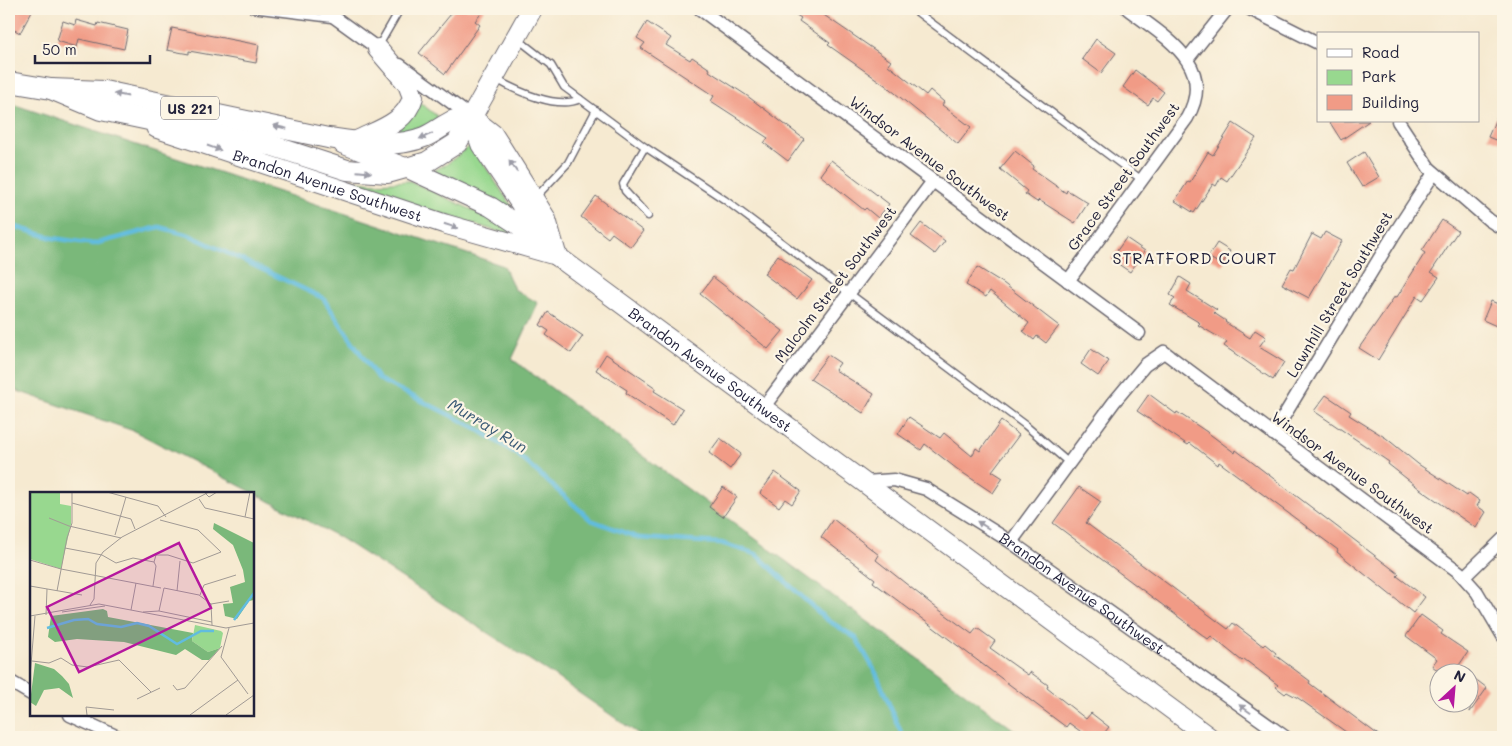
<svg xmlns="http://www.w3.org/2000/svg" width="1512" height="746" font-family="Mali,sans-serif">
<rect width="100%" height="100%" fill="#fcf5e5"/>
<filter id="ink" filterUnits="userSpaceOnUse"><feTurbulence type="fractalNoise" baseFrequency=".02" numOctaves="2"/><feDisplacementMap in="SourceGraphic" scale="10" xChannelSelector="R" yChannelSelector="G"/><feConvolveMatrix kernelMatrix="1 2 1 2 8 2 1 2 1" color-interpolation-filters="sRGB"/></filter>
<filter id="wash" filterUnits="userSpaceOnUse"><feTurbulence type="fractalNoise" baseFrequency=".0096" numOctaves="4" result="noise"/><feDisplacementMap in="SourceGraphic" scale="20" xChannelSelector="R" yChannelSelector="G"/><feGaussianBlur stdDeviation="1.12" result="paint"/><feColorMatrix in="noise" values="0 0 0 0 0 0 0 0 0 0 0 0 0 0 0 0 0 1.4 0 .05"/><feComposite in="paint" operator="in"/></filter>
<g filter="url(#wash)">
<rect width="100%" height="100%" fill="#f6ead1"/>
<!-- green -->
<g fill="#98d88f" stroke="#5d7d65">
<polygon points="419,102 437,116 437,119 420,128 394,135"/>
<polygon points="471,145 514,210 435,172 435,170 447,164"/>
<polygon points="347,180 376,183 410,181 500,223 522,239 346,184"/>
</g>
<!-- forest -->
<polygon fill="#7ab87a" stroke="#4e6d5a" points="9,103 504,266 514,289 538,303 512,359 1024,737 643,737 550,673 337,536 134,431 9,388"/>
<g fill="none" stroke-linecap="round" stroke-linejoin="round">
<!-- stream -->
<polyline stroke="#61bcdf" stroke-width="4.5" points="9,225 53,238 94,244 159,227 189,235 323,298 378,379 474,427 517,454 591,520 639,538 721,543 756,554 826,619 856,638 876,673 903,737"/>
</g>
<g id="blocks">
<!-- building -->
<g fill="#f19b86">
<polygon points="9,9 33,9 20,33 9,27"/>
<polygon points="455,9 485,9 475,21 480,25 445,74 419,53"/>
<polygon points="787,9 815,9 891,61 888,65 926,95 930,90 944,102 942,105 971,127 958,144 885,85 828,45 830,43 799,21 801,18"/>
<polygon points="76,20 97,26 98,23 128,30 124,49 79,39 77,47 57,41 63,21 75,25"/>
<polygon points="647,22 671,38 666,45 690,60 692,57 710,69 709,71 746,95 804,139 788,161 764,143 768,138 711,101 714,96 641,48 645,43 637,38"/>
<polygon points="172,28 259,45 256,63 189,51 189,54 167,50"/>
<polygon points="1096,39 1116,53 1101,73 1082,59"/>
<polygon points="1135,70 1164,92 1157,101 1153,98 1148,105 1123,87"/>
<polygon points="1503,102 1503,143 1488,137"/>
<polygon points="1329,121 1369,121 1341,140"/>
<polygon points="1233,123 1256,138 1227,181 1221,177 1216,186 1213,184 1194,213 1175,201 1188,181 1190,182 1208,152 1213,155"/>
<polygon points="1015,151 1034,166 1032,169 1066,193 1067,190 1088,203 1075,223 1039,200 1037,202 1025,194 1027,191 1000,169"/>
<polygon points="1364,152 1379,177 1362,187 1347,163"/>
<polygon points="831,160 889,204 878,218 866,208 864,210 820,175"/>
<polygon points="596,196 643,231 631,247 612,233 608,238 581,217"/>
<polygon points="1442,220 1458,231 1431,272 1439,277 1423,300 1417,296 1378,360 1359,348 1395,296 1397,297 1425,253 1422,251"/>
<polygon points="921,223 945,241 935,254 911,236"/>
<polygon points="1325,232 1342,241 1309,298 1282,284 1291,268 1294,269 1312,234 1321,239"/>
<polygon points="1126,238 1145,251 1130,272 1111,259"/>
<polygon points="1217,243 1230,251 1222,265 1208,257"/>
<polygon points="778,255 812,280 797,299 764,274"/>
<polygon points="977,267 1003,283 1059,326 1046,343 1037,336 1034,340 1023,331 1029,323 990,291 986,297 966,285"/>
<polygon points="713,277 783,331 768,349 700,294"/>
<polygon points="1180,277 1191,284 1187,291 1217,310 1214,313 1226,321 1225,322 1250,338 1255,330 1266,337 1259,347 1284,362 1273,380 1224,346 1227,342 1198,325 1200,323 1170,305 1175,298 1170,295"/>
<polygon points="1491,301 1503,306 1503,329 1483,320"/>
<polygon points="548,312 583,336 571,353 546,335 549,331 540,325"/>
<polygon points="1091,349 1109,361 1098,376 1081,364"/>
<polygon points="606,354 656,388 654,391 683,409 673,425 626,393 627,390 596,370"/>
<polygon points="828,355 840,363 835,370 874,394 863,413 810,379"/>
<polygon points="1149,394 1176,414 1177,412 1207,432 1235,453 1236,450 1399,574 1397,576 1425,597 1413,613 1337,552 1338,550 1253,487 1219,462 1218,465 1190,443 1188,445 1137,411"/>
<polygon points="1326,395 1351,412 1349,415 1386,438 1418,464 1467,496 1469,493 1480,501 1477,506 1486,512 1476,528 1420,489 1388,464 1389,462 1314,411"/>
<polygon points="909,417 940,438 944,433 972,456 976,448 980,451 1001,421 1019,435 992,471 1003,478 993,493 957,469 925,444 921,450 898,434"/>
<polygon points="720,438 741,454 730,469 709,453"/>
<polygon points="775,472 801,491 792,504 785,499 779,507 760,493"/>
<polygon points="723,487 737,497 723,517 709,507"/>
<polygon points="1079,487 1101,502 1086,523 1228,629 1233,623 1263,646 1265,644 1276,653 1275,655 1310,681 1309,683 1381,737 1353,737 1298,698 1287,692 1285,694 1276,687 1278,685 1244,659 1242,661 1211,636 1208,639 1053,523"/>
<polygon points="833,519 879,555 876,560 934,606 972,634 977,628 995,641 990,648 1028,675 1030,672 1048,685 1047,688 1086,719 1091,713 1109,727 1101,737 1088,737 1069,723 1066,727 873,582 875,579 821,537"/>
<polygon points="1421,615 1443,631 1441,634 1468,652 1453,674 1443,674 1432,666 1437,659 1406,636"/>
<polygon points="1470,675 1487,688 1470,712"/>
</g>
</g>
</g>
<g filter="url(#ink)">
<use href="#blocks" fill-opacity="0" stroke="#6c6870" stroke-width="1"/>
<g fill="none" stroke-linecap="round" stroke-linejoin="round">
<!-- service casing -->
<g stroke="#6c6870" stroke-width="9">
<g id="service">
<polyline points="252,9 332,19"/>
<polyline points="913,9 1142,180"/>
<polyline points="519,40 551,65 564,87 645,147 725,200 1025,425 1069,463"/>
<polyline points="378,47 400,9"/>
<path d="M496,79C516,91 558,110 580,99"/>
<polyline points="645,147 623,184 625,191 648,216"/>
<polyline points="536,197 568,163 596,110"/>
</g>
</g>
<!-- minor casing -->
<g stroke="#6c6870" stroke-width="15">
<g id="minor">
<polyline points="323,9 384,53"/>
<polyline points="700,9 1139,333"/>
<polyline points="1250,9 1318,43"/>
<polyline points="1188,58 1227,9"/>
<polyline points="400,65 470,116"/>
<polyline points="1398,121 1429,168 1489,220 1503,229"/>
<path d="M1068,281L1187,118C1218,65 1163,36 1128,9"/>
<polyline points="763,408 933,181"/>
<polyline points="1273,434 1393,236 1434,173"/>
<path id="s1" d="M865,482L894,480L926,489L1011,542L1285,737"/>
<polyline points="1011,542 1114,402 1145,365 1164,352 1459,572 1477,592 1503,636"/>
<polyline points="1464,577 1503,539"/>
<polyline points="9,681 31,694"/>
<polyline points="70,715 118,737"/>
</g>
</g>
<!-- secondary casing -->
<g stroke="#6c6870" stroke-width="21">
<g id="secondary">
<polyline points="470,116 493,134 546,218 557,256"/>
<polyline points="471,117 481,145 540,233"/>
<path id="s2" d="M156,128L445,224L551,254"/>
<path id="s3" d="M343,144L409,169L491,207L517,224L557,256L1209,737"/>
</g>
</g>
<!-- primary casing -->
<g stroke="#6c6870" stroke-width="22">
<g id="primary">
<path d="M9,82L51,89L104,91L328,138C359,142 394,149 424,137C434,133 442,126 452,121C457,119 464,118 470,116"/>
<polyline points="51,89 101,110 273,146 347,170 388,173 427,162 457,143 532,9"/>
<path d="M357,141C379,130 406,123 413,97L408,84L378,49"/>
</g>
</g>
<!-- service -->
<use href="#service" stroke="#fff" stroke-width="6"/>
<!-- minor -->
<use href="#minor" stroke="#fff" stroke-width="12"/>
<!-- secondary -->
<use href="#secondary" stroke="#fff" stroke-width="19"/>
<!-- primary -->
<use href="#primary" stroke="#fff" stroke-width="20"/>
</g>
<!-- one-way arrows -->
<defs><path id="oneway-solid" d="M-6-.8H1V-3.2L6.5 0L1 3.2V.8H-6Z" transform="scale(1.25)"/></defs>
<g fill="#9c9ca7">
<use href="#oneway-solid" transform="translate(121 95) rotate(-169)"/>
<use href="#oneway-solid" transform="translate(280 127) rotate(-167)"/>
<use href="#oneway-solid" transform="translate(426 136) rotate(157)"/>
<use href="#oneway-solid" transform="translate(214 148) rotate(19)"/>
<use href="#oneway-solid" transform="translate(513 166) rotate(-123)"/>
<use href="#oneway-solid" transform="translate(364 172) rotate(5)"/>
<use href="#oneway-solid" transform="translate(451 226) rotate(18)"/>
<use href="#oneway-solid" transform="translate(983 525) rotate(-148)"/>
<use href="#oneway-solid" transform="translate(1245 709) rotate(-145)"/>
</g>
</g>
<g text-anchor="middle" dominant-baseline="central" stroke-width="4.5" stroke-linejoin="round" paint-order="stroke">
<!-- shield labels -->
<rect fill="#fcf5e5" stroke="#63616e" stroke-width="1" x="161" y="96.5" width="58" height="23" rx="4"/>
<g font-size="14" font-weight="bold" fill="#22223b">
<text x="190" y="108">US 221</text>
</g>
<!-- street labels -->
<g font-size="15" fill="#22223b" stroke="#fcf5e5">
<text transform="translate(930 158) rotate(37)">Windsor Avenue Southwest</text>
<text transform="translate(1123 176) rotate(-54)">Grace Street Southwest</text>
<text stroke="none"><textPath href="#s2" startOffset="181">Brandon Avenue Southwest</textPath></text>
<text transform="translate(835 284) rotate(-53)">Malcolm Street Southwest</text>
<text transform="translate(1339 294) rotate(-59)">Lawnhill Street Southwest</text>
<text stroke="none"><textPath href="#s3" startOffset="434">Brandon Avenue Southwest</textPath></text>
<text transform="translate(1353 472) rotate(36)">Windsor Avenue Southwest</text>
<text stroke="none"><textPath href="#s1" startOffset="250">Brandon Avenue Southwest</textPath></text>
</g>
<!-- neighbourhood labels -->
<g font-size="16" letter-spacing="1" fill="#22223b" stroke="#fcf5e5">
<text x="1195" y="257">STRATFORD COURT</text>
</g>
<!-- water labels -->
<g font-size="16" font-style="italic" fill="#385874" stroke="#fcf5e5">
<text transform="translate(488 425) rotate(31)">Murray Run</text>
</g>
</g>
<!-- overview -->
<g transform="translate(30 492)">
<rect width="224" height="224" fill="#f6ead1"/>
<path d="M0,0H30V12L41,14V32L31,77L0,67ZM165,133L191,139L193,141L190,156L178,160L162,149Z" fill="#98d88f"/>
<path d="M184,31L224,51V108L219,109L207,127L195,124L193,112L203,111L200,95L215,90L213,78L203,53L183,37ZM73,117L77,119L78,125L163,141L162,149L178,160L190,156L179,168H172L155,157L146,163L94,150L47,147L25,150L18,145L21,124ZM5,171L24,177L32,184L39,192L43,206L29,196L14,198L6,214L0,210Z" fill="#7ab87a"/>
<path fill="none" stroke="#61bcdf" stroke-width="2.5" d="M204,128L224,101M17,136L44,128L58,127L67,132L91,135L107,131L119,134L147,152L171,139H184"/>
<path fill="none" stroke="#a19a95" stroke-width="1" d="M77,0L128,14L136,25M175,1L179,5L187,0M169,7L175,16L224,27M42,11L101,27L105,37M215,25L220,0M19,26L39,34L91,46M85,43L96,5M35,56L72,63L86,71L103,66L124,70M0,68L31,77L131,96M124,70L126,63H138L163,71L191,60L168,38L130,28M0,94L52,103M123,94L126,74L124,70M27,99L37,46L42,31V0M147,99L150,69M170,103L174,93L206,83M181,112L199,109M60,113L64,107L66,71L73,60L92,45L179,0M101,118L106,91M129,119L134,96L169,103L181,112L182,133M32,120L75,114M113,120L129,119L182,130M16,123L17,97M0,124L69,112L196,136L224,131M199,136L191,165L218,202M2,169L19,171L31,166L42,173L58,175L89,168L121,200M0,185L5,124M143,193L147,198L155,196L192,154M107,207L130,196M57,223L56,215L84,218M160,223L208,188M196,223L224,203"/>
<path fill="#b5179e" fill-opacity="0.15" stroke="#b5179e" stroke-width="2.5" d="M149,51L181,116L49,180L17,115Z"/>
<rect width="224" height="224" fill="none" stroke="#22223b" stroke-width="2.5"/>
</g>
<!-- margin -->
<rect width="1512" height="746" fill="none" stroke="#fcf5e5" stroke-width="30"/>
<!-- legend -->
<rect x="1317" y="32" width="162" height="90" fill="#fcf5e5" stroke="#a5a1a1"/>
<rect x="1327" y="49" width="25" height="8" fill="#ffffff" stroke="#a5a1a1"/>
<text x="1362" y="58" font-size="15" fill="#22223b">Road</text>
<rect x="1327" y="70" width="25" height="15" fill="#98d88f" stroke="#a5a1a1"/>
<text x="1362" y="82" font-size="15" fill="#22223b">Park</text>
<rect x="1327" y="95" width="25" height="15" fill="#f19b86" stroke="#a5a1a1"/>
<text x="1362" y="108" font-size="15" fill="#22223b">Building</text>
<!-- north arrow -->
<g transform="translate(1454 688) rotate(26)"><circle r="24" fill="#fcf5e5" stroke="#a5a1a1"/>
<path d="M0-4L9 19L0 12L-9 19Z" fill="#b5179e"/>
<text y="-8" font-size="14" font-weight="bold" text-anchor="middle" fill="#22223b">N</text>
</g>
<!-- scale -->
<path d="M35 55v8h115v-8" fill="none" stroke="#22223b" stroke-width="2.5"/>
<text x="42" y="55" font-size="15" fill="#22223b" stroke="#fcf5e5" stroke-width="4" paint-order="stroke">50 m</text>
</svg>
